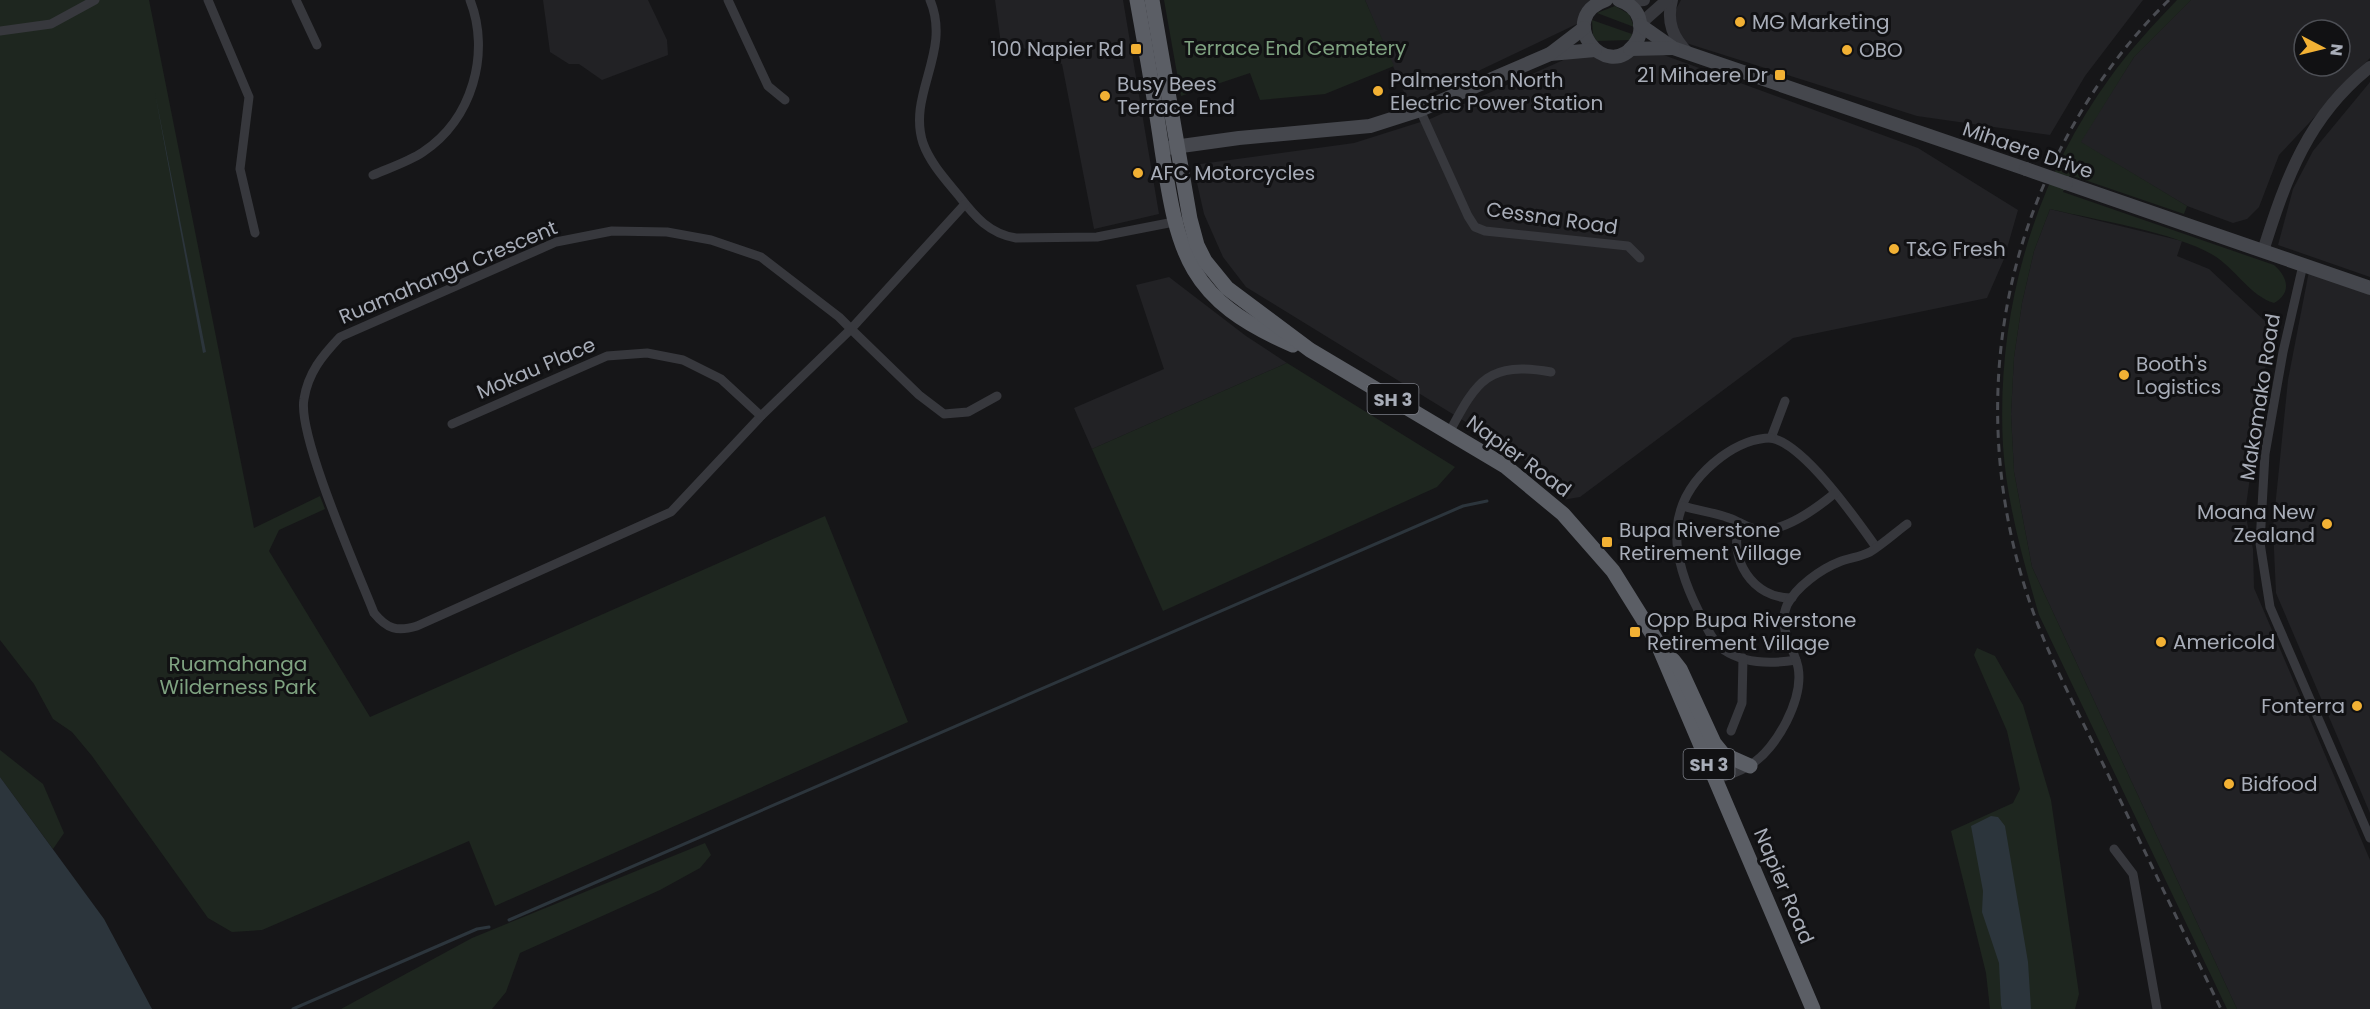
<svg xmlns="http://www.w3.org/2000/svg" width="2370" height="1009" font-family="Poppins,sans-serif">
<rect width="100%" height="100%" fill="#161618"/>
<!-- built -->
<g fill="#222225" fill-rule="evenodd">
<polygon points="543,0 648,0 667,40 668,55 602,80 579,64 569,64 550,52"/>
<polygon points="995,0 1123,0 1159,214 1094,229 1062,64 1016,45 1001,44"/>
<polygon points="1365,0 1591,0 1579,23 1409,104"/>
<polygon points="1681,0 2143,0 2085,76 2050,135 1917,116 1686,43 1674,27 1674,13"/>
<path d="M2191,0H2370V58L2279,155L2259,207L2247,219L2233,223L2187,206L2080,142L2134,57ZM2304,30H2340V66H2304Z"/>
<polygon points="1586,50 1650,50 1918,148 2018,210 2004,259 1987,298 1793,338 1580,497 1562,500 1521,456 1246,287 1223,257 1204,214 1193,165 1354,143 1430,119"/>
<polygon points="2370,82 2370,277 2278,245 2293,189 2313,151"/>
<polygon points="2050,209 2182,241 2177,256 2209,269 2266,322 2270,335 2245,513 2253,549 2254,588 2370,860 2370,1009 2237,1009 2032,567 2014,472 2011,414 2014,357 2022,303 2034,251"/>
<polygon points="2309,271 2370,293 2370,813 2276,593 2273,528 2288,380"/>
<polygon points="1169,277 1246,336 1287,363 1092,449 1074,408 1164,369 1136,285"/>
</g>
<!-- green -->
<g fill="#1e261f">
<polygon points="0,0 149,0 254,528 320,496 325,509 279,530 269,551 370,717 825,516 908,722 495,906 469,841 262,930 232,932 208,918 92,756 72,732 53,719 34,684 0,640"/>
<polygon points="1164,0 1365,0 1394,66 1325,94 1260,100 1250,73 1181,96"/>
<path d="M2177,0H2191L2134,57L2081,142L2187,206L2184,214L2070,175L2063,192L2274,265C2288,277 2292,293 2274,303C2250,296 2235,268 2213,255C2174,232 2096,220 2050,209L2034,251L2022,303L2014,357L2011,415L2014,472L2032,567L2237,1009H2227L2039,615C2023,560 2007,504 2003,446C1996,316 2032,185 2109,79C2129,51 2153,25 2177,0Z"/>
<polygon points="1615,6 1629,14 1634,27 1597,13"/>
<polygon points="1592,20 1632,34 1630,40 1597,41 1593,35"/>
<polygon points="1287,363 1455,467 1437,487 1163,611 1092,449"/>
<polygon points="1977,648 1995,656 2023,705 2051,800 2079,994 2075,1009 1990,1009 1986,973 1951,831 2013,803 2020,789 2007,731 1974,655"/>
<polygon points="0,750 43,784 64,833 53,849 0,777"/>
<polygon points="705,843 711,855 700,868 660,890 520,953 506,992 492,1009 341,1009 472,938"/>
</g>
<!-- water -->
<g fill="#2c353c">
<polygon points="155,93 204,342 206,352 203,353"/>
<polygon points="0,777 104,919 152,1009 0,1009"/>
<polygon points="1991,816 1998,817 2005,826 2028,962 2031,1009 2002,1009 2001,1005 1999,963 1982,912 1983,891 1971,826"/>
</g>
<g fill="none" stroke-linecap="round" stroke-linejoin="round">
<!-- stream -->
<g stroke="#2c353c" stroke-width="3">
<polyline points="509,920 1463,506 1487,501"/>
<polyline points="293,1009 477,929 489,927"/>
</g>
<!-- minor -->
<g stroke="#37383d" stroke-width="9">
<polyline points="208,0 249,97 240,169 255,233"/>
<polyline points="296,0 317,45"/>
<polyline points="728,0 768,86 785,100"/>
<path d="M930,0C952,52 907,94 923,143C930,163 946,180 959,196C975,217 990,234 1016,238L1097,237L1179,221"/>
<polyline points="0,31 51,24 95,0"/>
<polyline points="1420,110 1468,216 1475,227 1485,231 1628,246 1640,258"/>
<path d="M373,175C389,168 408,162 423,152C472,120 491,53 470,0"/>
<path d="M965,204L851,329L761,416L671,512L417,626C397,632 387,629 374,613C358,572 297,435 304,399C308,373 322,356 340,337L556,242L612,231L667,232L711,240L761,257L839,317C844,322 849,327 854,332L919,395L944,414L968,412L997,396"/>
<polyline points="2303,265 2283,352 2265,454 2260,543 2270,607 2370,838"/>
<path d="M1785,401L1771,438C1804,444 1856,519 1876,547"/>
<polyline points="452,424 607,356 647,353 683,360 721,379 761,416"/>
<path d="M1450,431C1477,380 1489,361 1551,372"/>
<path d="M1771,438C1752,438 1736,446 1721,457C1663,501 1669,553 1699,612C1706,626 1712,641 1724,650C1745,664 1772,664 1796,660"/>
<path d="M1683,506C1698,511 1714,512 1729,518C1739,521 1748,529 1759,530C1784,532 1817,508 1835,493"/>
<path d="M1740,523C1727,558 1753,599 1792,598"/>
<polyline points="1731,731 1742,703 1743,658"/>
<path d="M1716,780C1727,775 1740,772 1750,765C1777,749 1804,698 1798,667C1793,645 1777,628 1787,605C1796,587 1821,569 1839,562C1849,558 1860,557 1870,552C1883,544 1895,533 1907,524"/>
<polyline points="2114,849 2133,874 2157,1009"/>
</g>
<!-- tertiary -->
<g stroke="#37383d" stroke-width="12">
<path d="M1672,0C1666,22 1673,38 1689,54"/>
<polyline points="1625,2 1644,0"/>
<polyline points="1640,24 1667,0"/>
<path d="M2263,251C2286,178 2308,116 2370,67"/>
</g>
<!-- secondary -->
<g stroke="#45474d" stroke-width="14">
<path d="M1606,0C1554,18 1606,83 1634,45C1640,38 1642,28 1639,18C1636,9 1628,3 1619,0"/>
<polyline points="1640,25 1673,48 2026,169"/>
<polyline points="1630,49 1673,48"/>
<polyline points="1550,54 1595,50"/>
<polyline points="1167,148 1239,138 1370,126 1420,110 1550,54 1584,28"/>
<polyline points="2066,183 2370,288"/>
</g>
<!-- trunk -->
<g stroke="#5b5e65" stroke-width="15">
<path d="M1137,0C1146,50 1155,100 1162,150C1178,255 1188,300 1293,345"/>
<polyline points="1152,0 1190,219 1197,245 1205,261 1227,288 1310,350 1505,466 1563,514 1613,571 1656,640 1813,1009"/>
<polyline points="1673,660 1680,669 1714,743 1723,754 1750,766"/>
</g>
<!-- rail -->
<path stroke="#4a4c52" stroke-width="3" stroke-dasharray="8 6" stroke-linecap="butt" d="M2169,0C2106,61 2058,140 2029,223C1986,346 1988,480 2030,603C2049,659 2078,711 2103,764C2142,846 2181,927 2221,1009"/>
<!-- secondary-bridge -->
<polyline stroke="#45474d" stroke-width="14" points="2026,169 2066,183"/>
</g>
<!-- markers -->
<g fill="#f2b134" stroke="#111113" stroke-width="2">
<circle cx="1740" cy="22" r="6"/>
<rect x="1130" y="43" width="12" height="12" rx="3"/>
<circle cx="1847" cy="50" r="6"/>
<rect x="1774" y="69" width="12" height="12" rx="3"/>
<circle cx="1378" cy="91" r="6"/>
<circle cx="1105" cy="96" r="6"/>
<circle cx="1138" cy="173" r="6"/>
<circle cx="1894" cy="249" r="6"/>
<circle cx="2124" cy="375" r="6"/>
<circle cx="2327" cy="524" r="6"/>
<rect x="1601" y="536" width="12" height="12" rx="3"/>
<rect x="1629" y="626" width="12" height="12" rx="3"/>
<circle cx="2161" cy="642" r="6"/>
<circle cx="2357" cy="706" r="6"/>
<circle cx="2229" cy="784" r="6"/>
</g>
<g text-anchor="middle" dominant-baseline="central" stroke-width="6" stroke-linejoin="round" paint-order="stroke">
<!-- shield labels -->
<g fill="#111113" stroke="#7b7e86" stroke-width="1.5">
<rect x="1367.5" y="384" width="51" height="30" rx="4.5"/>
<rect x="1683.5" y="749" width="51" height="30" rx="4.5"/>
</g>
<g font-size="18" font-weight="bold" fill="#a8adb8">
<text x="1393" y="399">SH 3</text>
<text x="1709" y="764">SH 3</text>
</g>
<!-- poi labels -->
<g font-size="20" fill="#a8adb8" stroke="#111113" text-anchor="start">
<text x="1752" y="22">MG Marketing</text>
<text x="1124" y="49" text-anchor="end">100 Napier Rd</text>
<text x="1859" y="50">OBO</text>
<text x="1768" y="75" text-anchor="end">21 Mihaere Dr</text>
<text x="1390" y="80">Palmerston North<tspan x="1390" dy="23">Electric Power Station</tspan></text>
<text x="1117" y="84">Busy Bees<tspan x="1117" dy="23">Terrace End</tspan></text>
<text x="1150" y="173">AFC Motorcycles</text>
<text x="1906" y="249">T&amp;G Fresh</text>
<text x="2136" y="364">Booth's<tspan x="2136" dy="23">Logistics</tspan></text>
<text x="2315" y="512" text-anchor="end">Moana New<tspan x="2315" dy="23">Zealand</tspan></text>
<text x="1619" y="530">Bupa Riverstone<tspan x="1619" dy="23">Retirement Village</tspan></text>
<text x="1647" y="620">Opp Bupa Riverstone<tspan x="1647" dy="23">Retirement Village</tspan></text>
<text x="2173" y="642">Americold</text>
<text x="2345" y="706" text-anchor="end">Fonterra</text>
<text x="2241" y="784">Bidfood</text>
</g>
<!-- park labels -->
<g font-size="20" fill="#7fa381" stroke="#111113">
<text x="1295" y="48">Terrace End Cemetery</text>
<text x="238" y="664">Ruamahanga<tspan x="238" dy="23">Wilderness Park</tspan></text>
</g>
<!-- street labels -->
<g font-size="20" fill="#a8adb8" stroke="#111113">
<text transform="translate(2028 150) rotate(19)">Mihaere Drive</text>
<text transform="translate(1552 218) rotate(8)">Cessna Road</text>
<text transform="translate(448 272) rotate(-23)">Ruamahanga Crescent</text>
<text transform="translate(536 368) rotate(-23)">Mokau Place</text>
<text transform="translate(2260 397) rotate(-81)">Makomako Road</text>
<text transform="translate(1519 456) rotate(36)">Napier Road</text>
<text transform="translate(1784 886) rotate(67)">Napier Road</text>
</g>
</g>
<!-- north arrow -->
<g transform="translate(2322 48) rotate(97)"><circle r="28" fill="#111113" stroke="#4d4f55" stroke-width="1.5"/>
<path d="M0-4.5L10 22L0 15L-10 22Z" fill="#f2b134"/>
<text y="-9" font-size="16" font-weight="bold" text-anchor="middle" fill="#a8adb8">N</text>
</g>
</svg>
